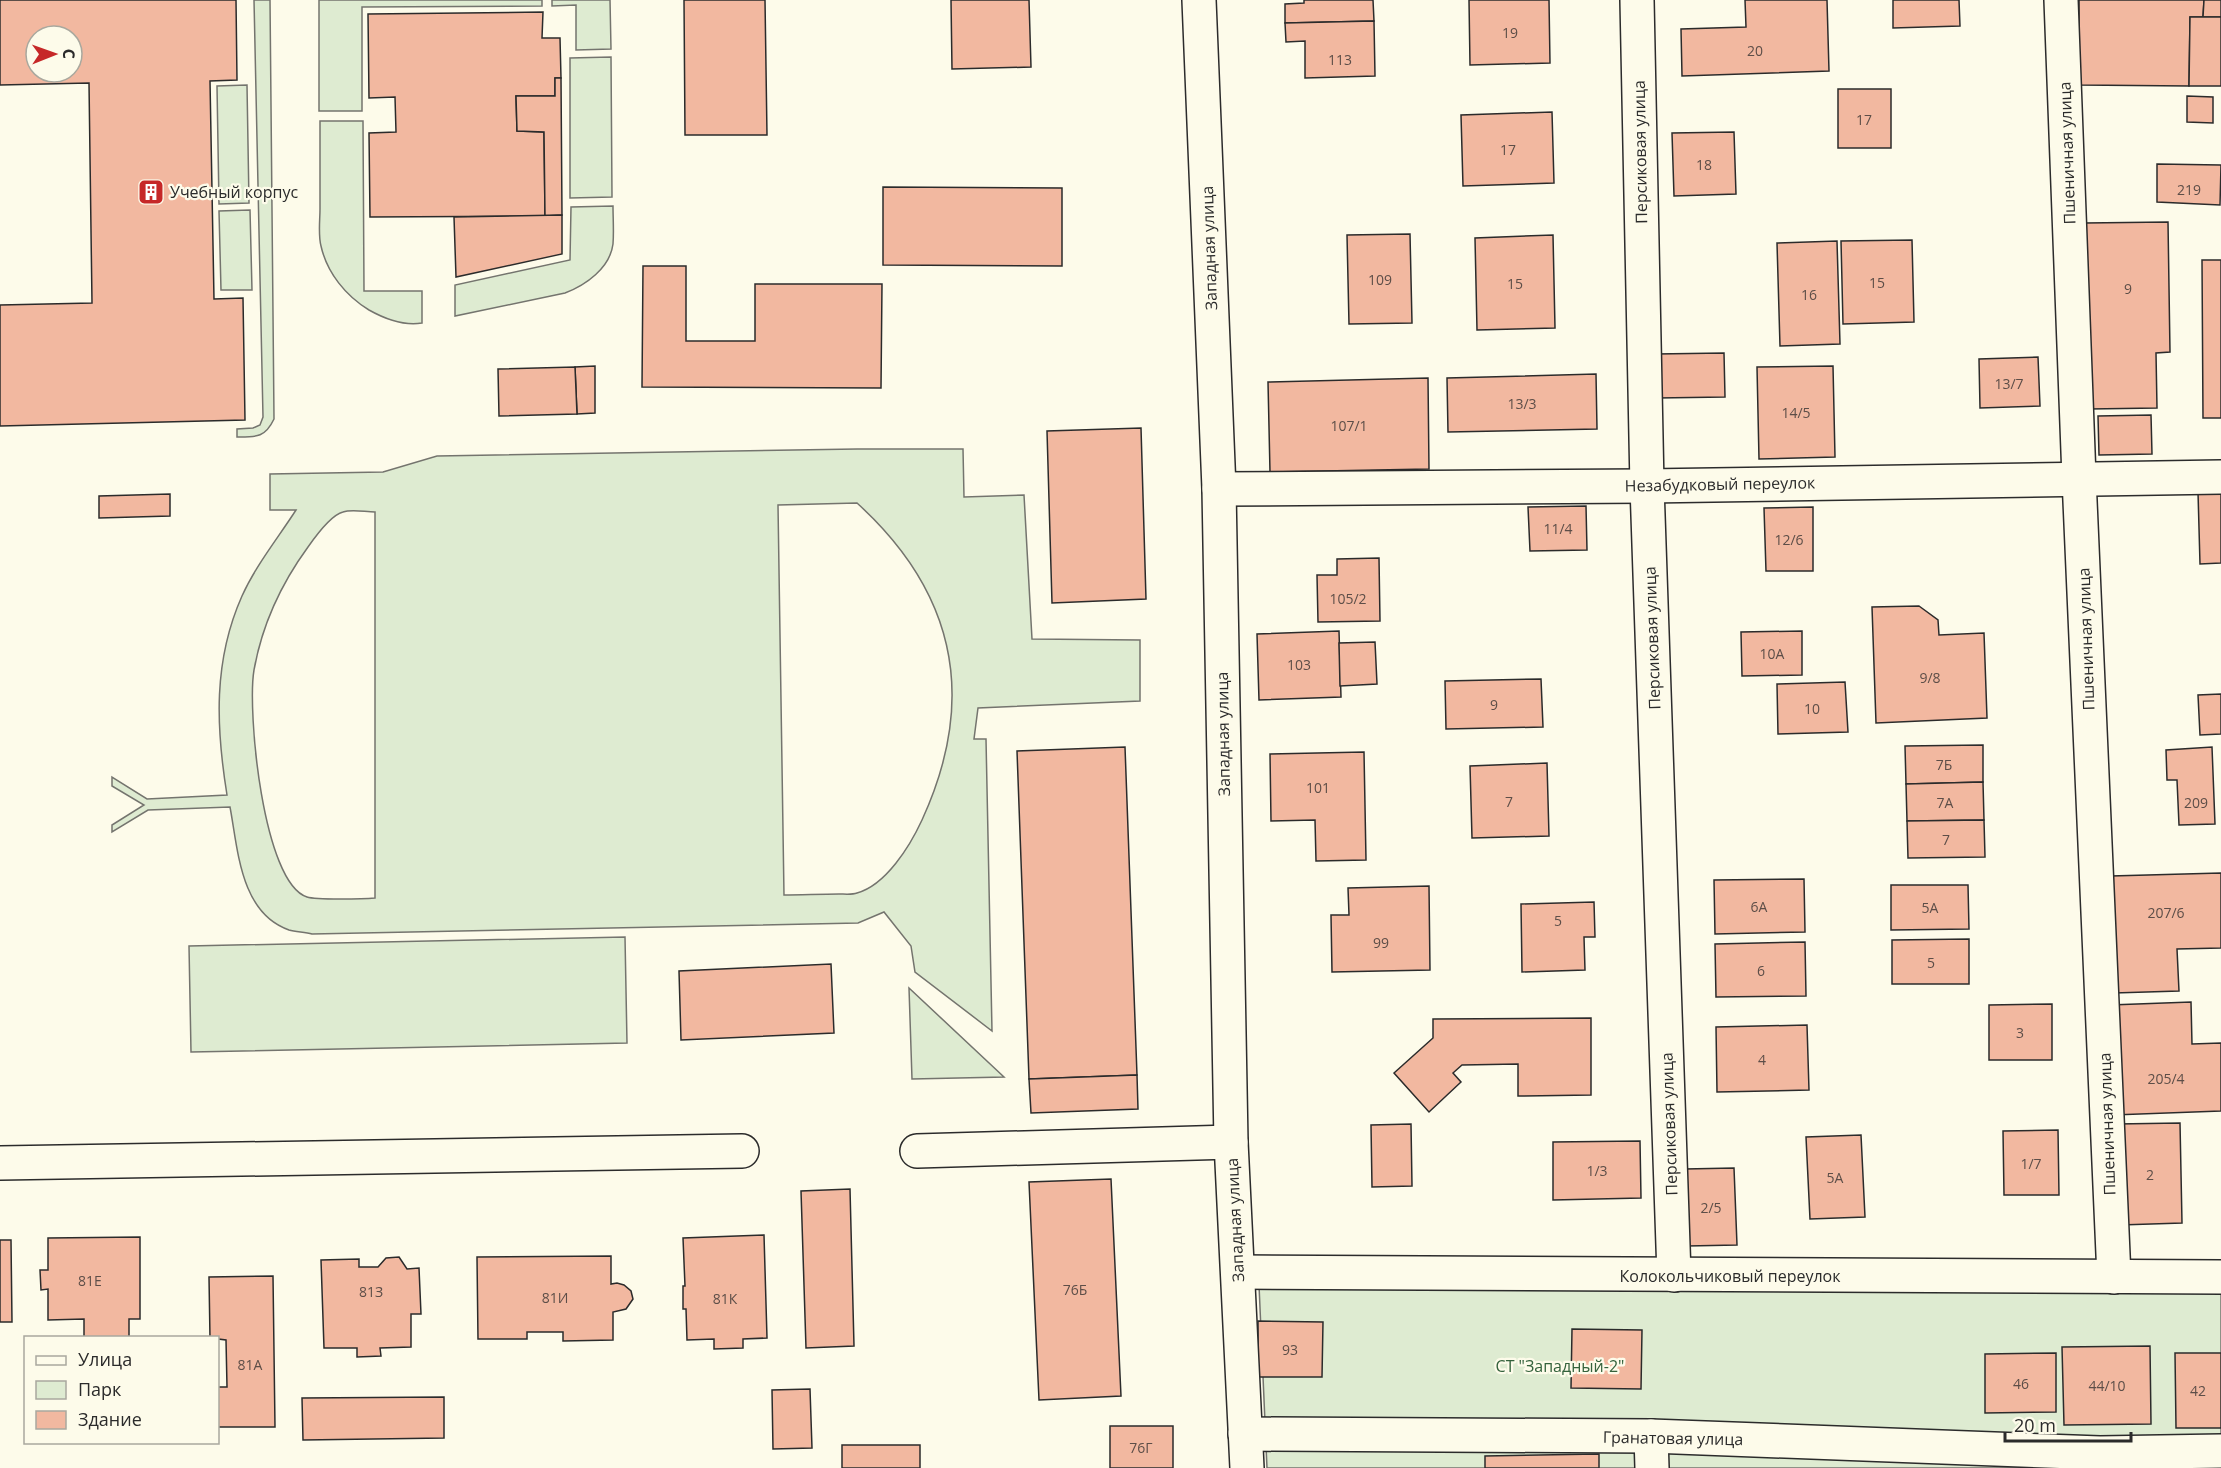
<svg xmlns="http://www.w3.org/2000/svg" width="2221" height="1468" font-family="'Open Sans',sans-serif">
<rect width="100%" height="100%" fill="#fdfbea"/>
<!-- green -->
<g fill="#deebd1" stroke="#74746e" stroke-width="1.5" fill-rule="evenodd">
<path d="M254,0H270L274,419C265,438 256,437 237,437V429L253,428L260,425L263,417Z"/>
<polygon points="319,0 542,0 542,6 362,7 362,111 319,111"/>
<polygon points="552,0 610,0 611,49 576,50 576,5 552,6"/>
<polygon points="611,57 612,197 570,198 570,58"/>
<polygon points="247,85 249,203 219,204 217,86"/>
<path d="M320,121H363L364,291H422V323C404,326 385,319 369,310C346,296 327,273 321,246C318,235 320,220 320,209C320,180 320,150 320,121Z"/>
<path d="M613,206C613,218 614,232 613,244C610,268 586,285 565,293L455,316V285L570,260L571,207Z"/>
<polygon points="250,210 252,290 221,290 219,211"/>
<path d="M857,449H963L964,497L1024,495L1032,639L1140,640V701L978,708L974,739H986L992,1031L915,972L911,946L884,912L858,923L312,934C305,932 296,932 289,930C240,913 238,849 230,807L148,810L112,832V825L144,805L112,786V777L147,799L227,795C216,727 213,661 242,596C256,565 278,538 296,510H270V474L383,472L437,456ZM857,503C956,593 978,698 922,820C910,846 886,885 857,893C852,895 844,894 839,894C820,894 802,895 784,895L778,505ZM375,512V898C364,899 316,900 307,897C263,883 247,711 254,670C262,625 281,584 308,547C315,537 331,515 343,512C352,509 365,512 375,512Z"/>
<polygon points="625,937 627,1043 191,1052 189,946"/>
<polygon points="909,988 1004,1077 912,1079"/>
<polygon points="1258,1262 2221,1267 2221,1468 1267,1468"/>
</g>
<!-- building -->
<g fill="#f2b8a0" stroke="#2b2b2b" stroke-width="1.5" fill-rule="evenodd">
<path d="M0,0H236L237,80L210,81L214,299L243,298L245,420L0,426V305L92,303L89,83L0,85ZM36,36H72V72H36Z"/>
<polygon points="684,0 765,0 767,135 685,135"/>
<polygon points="951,0 1029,0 1031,67 952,69"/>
<polygon points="1304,0 1373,0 1374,21 1285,23 1285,4 1304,3"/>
<polygon points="1469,0 1549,0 1550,63 1470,65"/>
<polygon points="1745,0 1827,0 1829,71 1682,76 1681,29 1746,27"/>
<polygon points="1893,0 1959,0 1960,26 1893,28"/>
<polygon points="2079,0 2204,0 2203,17 2190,17 2189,86 2079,85"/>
<polygon points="2204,0 2221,0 2221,17 2203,17"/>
<polygon points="543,12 542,38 560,38 561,78 555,78 555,96 516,96 517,131 544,132 545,216 370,217 369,133 396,132 395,97 369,98 368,14"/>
<polygon points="2190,17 2221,17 2221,86 2189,86"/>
<polygon points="1374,21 1375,76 1305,78 1305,41 1286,42 1285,23"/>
<polygon points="555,78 561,78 562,215 545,216 544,132 517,131 516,96 555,96"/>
<rect x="1838" y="89" width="53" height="59"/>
<polygon points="2187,96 2213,97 2213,123 2187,122"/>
<polygon points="1552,112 1554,183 1463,186 1461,115"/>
<polygon points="1734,132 1736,194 1674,196 1672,133"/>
<polygon points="2157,164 2221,165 2220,205 2157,202"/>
<polygon points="883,187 1062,188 1062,266 883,265"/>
<polygon points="562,215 562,254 456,277 454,217"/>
<polygon points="2168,222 2170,352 2156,353 2157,408 2089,409 2085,223"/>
<polygon points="1410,234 1412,323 1349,324 1347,235"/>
<polygon points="1553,235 1555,328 1477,330 1475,238"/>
<polygon points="1912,240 1914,322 1843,324 1841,241"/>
<polygon points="1837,241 1840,344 1780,346 1777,243"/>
<polygon points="2202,260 2221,260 2221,418 2203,418"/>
<polygon points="643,266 686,266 686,341 755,341 755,284 882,284 881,388 642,387"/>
<polygon points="1724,353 1725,397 1657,398 1656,354"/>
<polygon points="2038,357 2040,406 1980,408 1979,359"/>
<polygon points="595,366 595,413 577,414 575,367"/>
<polygon points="1833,366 1835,457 1759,459 1757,367"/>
<polygon points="575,367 577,414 499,416 498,369"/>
<polygon points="1596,374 1597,429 1448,432 1447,378"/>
<polygon points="1428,378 1429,469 1270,472 1268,382"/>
<polygon points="2151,415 2152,454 2099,455 2098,416"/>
<polygon points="1141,428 1146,599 1052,603 1047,431"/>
<polygon points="2221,491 2221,563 2200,564 2198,492"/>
<polygon points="170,494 170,516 99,518 99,496"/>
<polygon points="1586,506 1587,550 1530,551 1528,507"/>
<polygon points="1813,507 1813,571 1766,571 1764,508"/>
<polygon points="1379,558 1380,621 1318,622 1317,575 1337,575 1337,559"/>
<polygon points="1919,606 1938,620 1939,635 1984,633 1987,718 1876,723 1872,607"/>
<polygon points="1339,631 1341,697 1259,700 1257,634"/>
<polygon points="1802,631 1802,675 1742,676 1741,632"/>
<polygon points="1375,642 1377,684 1340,686 1339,643"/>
<polygon points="1541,679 1543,727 1446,729 1445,681"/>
<polygon points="1845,682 1848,732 1778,734 1777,684"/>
<polygon points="2221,694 2221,734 2200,735 2198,695"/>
<polygon points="1983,745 1983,782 1906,784 1905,746"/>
<polygon points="1125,747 1137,1075 1029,1079 1017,751"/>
<polygon points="2212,747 2215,824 2179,825 2177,780 2167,780 2166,750"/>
<polygon points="1364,752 1366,860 1316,861 1315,820 1271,821 1270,754"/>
<polygon points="1547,763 1549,836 1472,838 1470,766"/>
<polygon points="1983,782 1984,820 1907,821 1906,784"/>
<polygon points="1984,820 1985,857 1908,858 1907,821"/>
<polygon points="2221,873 2221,948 2177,949 2179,991 2114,993 2111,876"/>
<polygon points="1804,879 1805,932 1715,934 1714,880"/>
<polygon points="1891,885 1968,885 1969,929 1891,930"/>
<polygon points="1429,886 1430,970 1332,972 1331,915 1349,915 1348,888"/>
<polygon points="1594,902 1595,937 1584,937 1585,970 1522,972 1521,904"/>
<polygon points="1969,939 1969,984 1892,984 1892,940"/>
<polygon points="1805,942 1806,996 1716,997 1715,944"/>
<polygon points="831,964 834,1033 681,1040 679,971"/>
<polygon points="2191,1002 2192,1044 2221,1043 2221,1111 2113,1115 2110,1005"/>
<polygon points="2052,1004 2052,1060 1989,1060 1989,1005"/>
<polygon points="1591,1018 1591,1095 1518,1096 1518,1064 1462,1065 1453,1073 1461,1082 1429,1112 1394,1073 1433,1038 1433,1019"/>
<polygon points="1807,1025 1809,1090 1717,1092 1716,1027"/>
<polygon points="1137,1075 1138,1109 1031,1113 1029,1079"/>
<polygon points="2180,1123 2182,1223 2120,1225 2117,1124"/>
<polygon points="1411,1124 1412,1186 1372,1187 1371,1125"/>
<polygon points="2058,1130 2059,1195 2004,1195 2003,1131"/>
<polygon points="1861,1135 1865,1217 1810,1219 1806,1137"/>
<polygon points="1640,1141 1641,1198 1553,1200 1553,1142"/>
<polygon points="1734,1168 1737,1245 1687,1246 1685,1169"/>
<polygon points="1111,1179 1121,1396 1039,1400 1029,1182"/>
<polygon points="850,1189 854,1346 806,1348 801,1191"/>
<polygon points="764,1235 767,1338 743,1339 743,1348 714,1349 714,1339 687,1340 686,1309 683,1309 683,1286 685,1286 683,1238"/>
<polygon points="140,1237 140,1319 129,1319 129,1338 84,1338 84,1319 48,1320 48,1289 41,1290 40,1270 48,1270 48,1238"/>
<polygon points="0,1240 11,1240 12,1322 0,1322"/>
<polygon points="611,1256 611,1284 617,1283 624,1285 631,1291 633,1299 626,1309 613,1312 613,1340 563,1341 563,1332 527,1332 527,1339 478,1339 477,1257"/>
<polygon points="399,1257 407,1269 419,1268 421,1314 411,1314 411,1347 380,1348 381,1356 357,1357 357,1348 324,1348 321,1260 359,1259 359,1267 378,1267 386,1258"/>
<polygon points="273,1276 275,1427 218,1427 218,1387 227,1387 226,1340 210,1338 209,1277"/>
<polygon points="1258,1321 1323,1322 1322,1377 1258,1377"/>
<polygon points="1572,1329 1642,1330 1641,1389 1571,1388"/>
<polygon points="2150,1346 2151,1424 2064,1425 2062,1347"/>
<polygon points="2056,1353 2056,1412 1985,1413 1985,1354"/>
<polygon points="2175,1353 2221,1353 2221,1428 2176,1428"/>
<polygon points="810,1389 812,1448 773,1449 772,1390"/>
<polygon points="444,1397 444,1438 303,1440 302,1398"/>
<rect x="1110" y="1426" width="63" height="42"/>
<rect x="842" y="1445" width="78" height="23"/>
<polygon points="1599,1454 1599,1468 1485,1468 1485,1456"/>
</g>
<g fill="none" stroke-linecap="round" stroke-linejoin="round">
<!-- street casing -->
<g stroke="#2b2b2b" stroke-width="36">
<g id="street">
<polyline points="1199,0 1219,489 1231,1142 1247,1468"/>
<polyline points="1637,0 1647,486 1674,1275"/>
<polyline points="2061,0 2079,478 2114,1277"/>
<polyline points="1219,489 1647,486 2221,477"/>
<polyline points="917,1151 1231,1142"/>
<polyline points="0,1163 742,1151"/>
<polyline points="1238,1272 2221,1277"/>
<polyline points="1245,1434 1651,1436 2100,1453 2221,1451"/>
<polyline points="1651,1436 1652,1468"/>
</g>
</g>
<!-- street -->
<use href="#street" stroke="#fdfbea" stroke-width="33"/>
</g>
<!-- icons -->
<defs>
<g id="building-square" transform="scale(1.35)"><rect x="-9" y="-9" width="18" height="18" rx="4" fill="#c62828" stroke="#fdfbea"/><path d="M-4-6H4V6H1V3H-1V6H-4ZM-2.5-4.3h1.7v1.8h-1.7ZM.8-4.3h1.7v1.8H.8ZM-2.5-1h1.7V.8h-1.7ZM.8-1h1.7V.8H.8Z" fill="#fff"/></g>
</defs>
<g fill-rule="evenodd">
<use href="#building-square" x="151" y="192"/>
</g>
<g text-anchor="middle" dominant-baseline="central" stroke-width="4.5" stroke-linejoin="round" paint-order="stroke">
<!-- number labels -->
<g font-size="14" fill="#5d4e48">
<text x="1510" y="32">19</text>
<text x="1755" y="50">20</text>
<text x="1340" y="59">113</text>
<text x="1864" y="119">17</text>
<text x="1508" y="149">17</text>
<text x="1704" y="164">18</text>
<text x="2189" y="189">219</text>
<text x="1380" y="279">109</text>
<text x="1877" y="282">15</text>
<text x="1515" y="283">15</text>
<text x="2128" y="288">9</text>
<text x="1809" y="294">16</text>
<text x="2009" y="383">13/7</text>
<text x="1522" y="403">13/3</text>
<text x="1796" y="412">14/5</text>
<text x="1349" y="425">107/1</text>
<text x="1558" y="528">11/4</text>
<text x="1789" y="539">12/6</text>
<text x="1348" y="598">105/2</text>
<text x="1772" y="653">10А</text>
<text x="1299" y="664">103</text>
<text x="1930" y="677">9/8</text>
<text x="1494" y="704">9</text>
<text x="1812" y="708">10</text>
<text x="1944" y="764">7Б</text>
<text x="1318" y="787">101</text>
<text x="1509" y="801">7</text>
<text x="1945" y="802">7А</text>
<text x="2196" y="802">209</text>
<text x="1946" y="839">7</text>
<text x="1759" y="906">6А</text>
<text x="1930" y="907">5А</text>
<text x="2166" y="912">207/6</text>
<text x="1558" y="920">5</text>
<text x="1381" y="942">99</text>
<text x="1931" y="962">5</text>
<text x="1761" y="970">6</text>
<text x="2020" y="1032">3</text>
<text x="1762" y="1059">4</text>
<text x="2166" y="1078">205/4</text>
<text x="2031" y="1163">1/7</text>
<text x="1597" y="1170">1/3</text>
<text x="2150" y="1174">2</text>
<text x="1835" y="1177">5А</text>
<text x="1711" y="1207">2/5</text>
<text x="90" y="1280">81Е</text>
<text x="1075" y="1289">76Б</text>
<text x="371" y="1291">81З</text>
<text x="555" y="1297">81И</text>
<text x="725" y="1298">81К</text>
<text x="1290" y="1349">93</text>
<text x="250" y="1364">81А</text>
<text x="2021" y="1383">46</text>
<text x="2107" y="1385">44/10</text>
<text x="2198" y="1390">42</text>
<text x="1141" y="1447">76Г</text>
</g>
<!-- street labels -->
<g font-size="16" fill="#2b2b2b" stroke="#fdfbea">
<text transform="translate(1640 152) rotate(-91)">Персиковая улица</text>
<text transform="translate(2067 153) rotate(-92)">Пшеничная улица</text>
<text transform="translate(1209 248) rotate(-92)">Западная улица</text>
<text transform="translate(1720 484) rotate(-1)">Незабудковый переулок</text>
<text transform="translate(1652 638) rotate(-92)">Персиковая улица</text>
<text transform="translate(2086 639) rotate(-92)">Пшеничная улица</text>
<text transform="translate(1223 734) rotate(-91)">Западная улица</text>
<text transform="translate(1669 1124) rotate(-92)">Персиковая улица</text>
<text transform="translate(2107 1124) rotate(-92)">Пшеничная улица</text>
<text transform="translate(1235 1220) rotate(-93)">Западная улица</text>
<text x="1730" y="1276">Колокольчиковый переулок</text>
<text transform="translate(1673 1438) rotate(1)">Гранатовая улица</text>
</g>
<!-- poi labels -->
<g font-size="16" fill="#2b2b2b" stroke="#fdfbea" text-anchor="start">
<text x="170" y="192">Учебный корпус</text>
</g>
<!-- park labels -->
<g font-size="16" fill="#34623c" stroke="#fdfbea">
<text x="1560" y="1366">СТ "Западный-2"</text>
</g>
</g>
<!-- legend -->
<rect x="24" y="1336" width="195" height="108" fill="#fdfbea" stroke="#a9a89e" stroke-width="1.5"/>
<rect x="36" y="1356" width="30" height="9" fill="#fdfbea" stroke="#a9a89e" stroke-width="1.5"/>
<text x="78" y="1366" font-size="18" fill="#2b2b2b">Улица</text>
<rect x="36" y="1381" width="30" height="18" fill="#deebd1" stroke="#a9a89e" stroke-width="1.5"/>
<text x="78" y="1396" font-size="18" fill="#2b2b2b">Парк</text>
<rect x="36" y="1411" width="30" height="18" fill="#f2b8a0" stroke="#a9a89e" stroke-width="1.5"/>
<text x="78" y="1426" font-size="18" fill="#2b2b2b">Здание</text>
<!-- north arrow -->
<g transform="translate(54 54) rotate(89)"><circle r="28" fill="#fdfbea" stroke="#a9a89e" stroke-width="1.5"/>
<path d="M0-4.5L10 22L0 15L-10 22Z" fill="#c62828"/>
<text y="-9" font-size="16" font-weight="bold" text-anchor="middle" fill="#2b2b2b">С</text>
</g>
<!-- scale -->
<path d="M2005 1432v9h126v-9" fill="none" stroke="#2b2b2b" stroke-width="3"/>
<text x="2014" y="1432" font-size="18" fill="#2b2b2b" stroke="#fdfbea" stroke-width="4.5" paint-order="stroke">20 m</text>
</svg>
